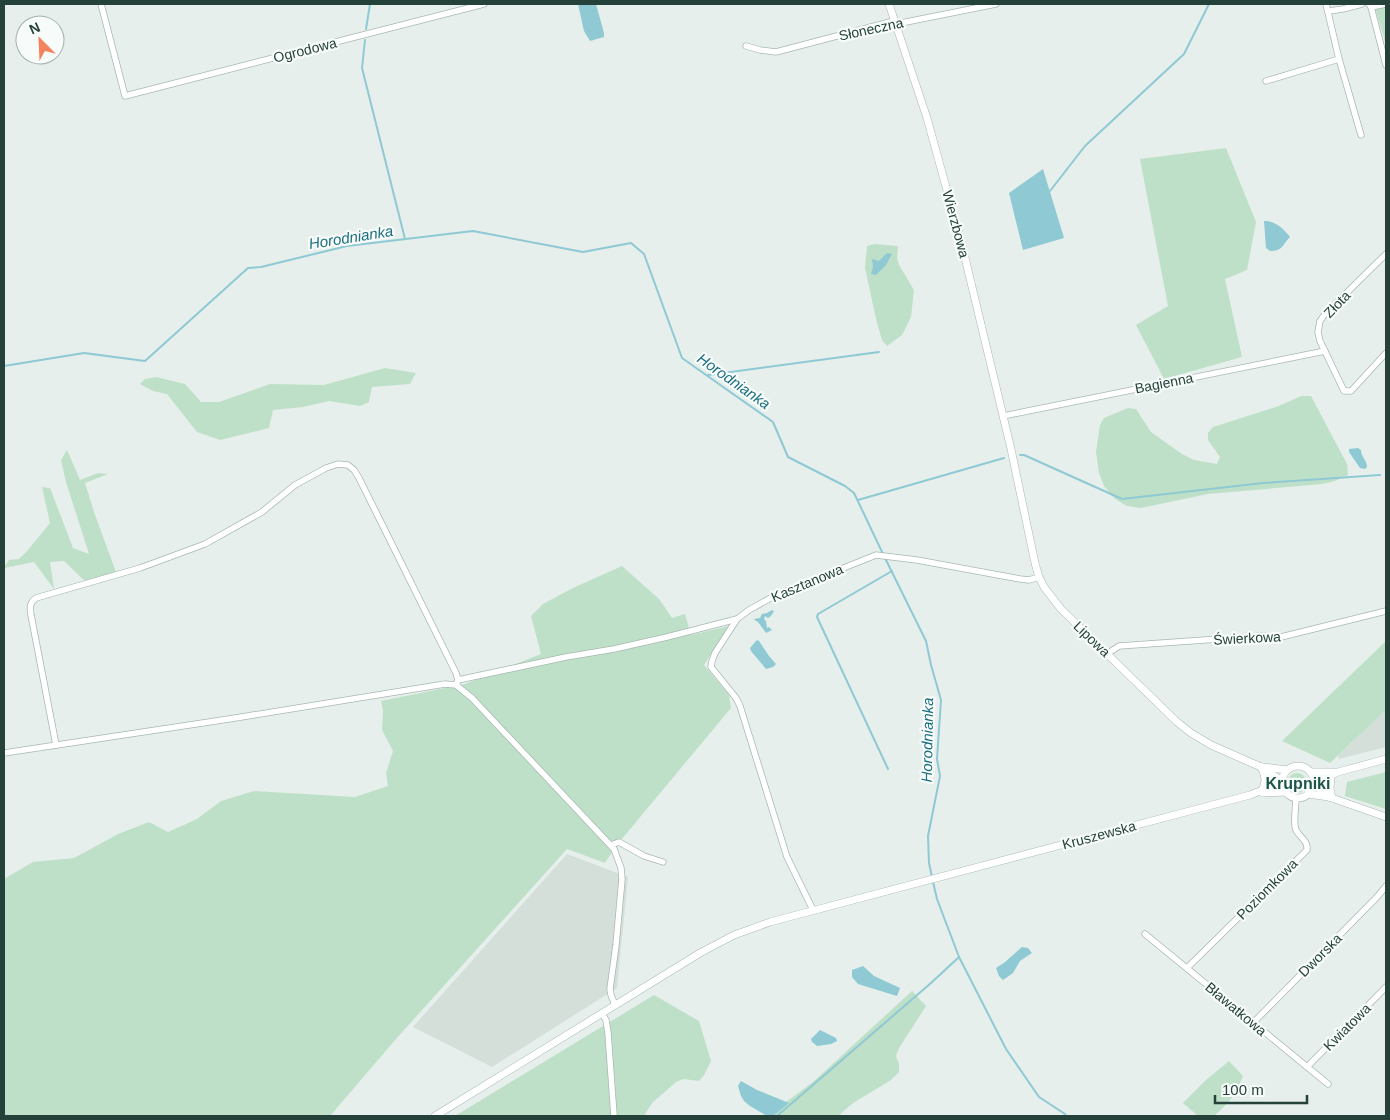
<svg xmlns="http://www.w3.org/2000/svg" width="1390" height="1120" font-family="Helvetica,sans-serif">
<rect width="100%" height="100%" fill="#e6efeb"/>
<!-- built -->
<g fill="#d4dfda">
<polygon points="1386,710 1386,747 1339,759 1338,756"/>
<polygon points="567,854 628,877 617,988 492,1067 413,1027"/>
</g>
<!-- green -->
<g fill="#bfe0c8">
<polygon points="1374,4 1386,4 1386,45"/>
<polygon points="1226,148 1256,222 1247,270 1225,279 1242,357 1164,379 1136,325 1168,306 1140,159"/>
<polygon points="875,244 898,246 897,258 899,265 914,290 911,317 902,335 887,346 882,340 877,323 865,268 867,246"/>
<polygon points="385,368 416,373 410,384 372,387 369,402 360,406 329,401 303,407 273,410 269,428 220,440 197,432 167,394 153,391 140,384 145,379 156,377 185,384 201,402 219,402 270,384 324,385"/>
<polygon points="1301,396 1311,396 1347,464 1348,475 1335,481 1322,484 1208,494 1141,508 1127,506 1115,499 1104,486 1099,473 1096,452 1100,425 1104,418 1128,408 1136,409 1151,432 1182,454 1194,460 1217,464 1220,457 1208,440 1208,433 1213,427 1279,406"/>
<polygon points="67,450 80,480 98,473 108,474 85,483 94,512 116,572 85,581 64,561 50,562 54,589 34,562 4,568 9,560 19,559 28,550 50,523 42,487 50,488 73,548 89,554 66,482 61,460"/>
<polygon points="622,566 659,599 672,618 685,614 691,635 729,626 704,665 729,695 731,708 616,846 605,863 567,849 396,1039 330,1116 4,1116 4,879 33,862 74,858 118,834 149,822 168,832 197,819 221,801 254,791 355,797 388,786 386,773 393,751 382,730 383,710 381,701 465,684 541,654 531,616 543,604 573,588"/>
<polygon points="1386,641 1386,710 1330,763 1282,741"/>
<polygon points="1386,772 1386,809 1345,796 1347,782"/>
<circle cx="1297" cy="783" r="10"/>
<polygon points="912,991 926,1006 899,1048 896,1056 899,1064 899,1072 891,1080 853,1103 838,1116 767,1116 813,1082"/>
<polygon points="654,995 699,1021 711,1061 704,1075 699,1081 683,1079 676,1082 652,1103 644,1116 455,1116"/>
<path d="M1229,1061L1243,1076C1236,1094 1229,1103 1214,1116H1198L1183,1103L1206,1080Z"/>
</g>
<!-- water -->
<g fill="#8ec9d4">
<polygon points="578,4 596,4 604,33 604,37 590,41 584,31"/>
<polygon points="1043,169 1064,238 1023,250 1009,193"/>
<path d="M1264,221C1274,220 1284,229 1290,237C1282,245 1283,251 1270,251L1266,248Z"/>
<polygon points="887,253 892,254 886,265 876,275 871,274 873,267 872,259 879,261"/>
<path d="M1358,448L1361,450C1361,457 1367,460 1367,467L1365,469L1360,468L1349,452V449Z"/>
<polygon points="772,610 774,611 771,616 768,618 765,616 764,619 766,621 767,628 769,627 772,630 766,633 758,622 756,621 754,619 760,618 762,614 767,613"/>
<polygon points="757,640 759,641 769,656 776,664 773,667 766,669 751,651 750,648"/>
<polygon points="1022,947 1028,948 1032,953 1020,961 1013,973 1003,980 999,976 996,968 1005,962"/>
<polygon points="863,966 874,976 900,988 897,996 858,984 852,977 852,970"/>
<polygon points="820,1030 836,1038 837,1041 831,1044 817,1046 812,1042 811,1039"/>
<polygon points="741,1081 757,1090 789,1103 773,1116 767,1116 750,1106 744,1101 741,1096 738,1086"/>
</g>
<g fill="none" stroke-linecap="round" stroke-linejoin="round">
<!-- stream -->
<g stroke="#8ec9d4" stroke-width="2">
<polyline points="366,29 370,4"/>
<polyline points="365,40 362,68 405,239"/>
<polyline points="1050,191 1085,146 1184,54 1209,4"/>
<polyline points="4,366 84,353 145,361 248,268 261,267 347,246 473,231 583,252 631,243 644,254 682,358 773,422 788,457 845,486 854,493 883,554"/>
<polyline points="708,375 879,352"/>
<polyline points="1020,455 1024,455 1122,499 1263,483 1380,475"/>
<polyline points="858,500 1004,458"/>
<polyline points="885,558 926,641 931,665 941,700 937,759 940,776 928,836 929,863 932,877"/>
<polyline points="888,769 817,617 818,614 892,571"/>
<polyline points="933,882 937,899 959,957 1006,1049 1039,1097 1065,1114 1066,1116"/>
<polyline points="777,1116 931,983 959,957"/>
</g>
<!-- minor casing -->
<g stroke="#a8b8b2" stroke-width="7">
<g id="minor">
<polyline points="101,4 125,96 484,4"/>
<polyline points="1369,4 1371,7 1386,65"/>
<polyline points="1371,7 1386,4"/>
<polyline points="1329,11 1343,9 1362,4"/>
<polyline points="746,46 760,50 776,52 890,22 901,23 996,4"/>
<polyline points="1339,59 1361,135"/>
<polyline points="1266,81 1339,59 1326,4"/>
<polyline points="1386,254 1325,314 1320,321 1318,332 1320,341 1344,391 1351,391 1386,353"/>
<polyline points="1003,416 1325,351"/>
<polyline points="1107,654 1119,646 1262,636 1281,637 1386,611"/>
<polyline points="458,680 566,657 614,649 667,637 737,619"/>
<path d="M56,745L31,615C30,608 29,603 36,598L140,568L205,544L262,512L295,485L326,468L338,464L348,465L354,470L359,478L456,673L458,680L456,685"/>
<polyline points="4,753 229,719 445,684 456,685 472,698 614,849 621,868 622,879 616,945 610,989 611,995 615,1005"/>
<polyline points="611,845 619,842 644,856 663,862"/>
<polyline points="813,910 787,857 740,706 736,698 711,667 712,661 715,653 737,619 749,610 776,595 876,555 917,560 1020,579 1029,580 1039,577"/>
<polyline points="1145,934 1328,1084"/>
<path d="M1187,968L1307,850C1308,840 1300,838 1296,830C1293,823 1296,806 1296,798"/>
<polyline points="602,1014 606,1020 608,1033 614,1116"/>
<polyline points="1253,1023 1378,896 1386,886"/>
<polyline points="1307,1067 1386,987"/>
</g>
</g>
<!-- tertiary casing -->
<g stroke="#a8b8b2" stroke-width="8">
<g id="tertiary">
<polyline points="889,4 927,118 961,241 1011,449 1035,563 1039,577 1044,587 1061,609 1177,722 1191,733 1211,745 1261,767 1282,781"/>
<circle cx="1298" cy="782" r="16"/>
<path d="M1261,767C1266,776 1266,782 1262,791"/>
<polyline points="1263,767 1287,770"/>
<polyline points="1311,772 1335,772"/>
<polyline points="1331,775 1330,789 1332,798"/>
<polyline points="1313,784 1338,772 1386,759"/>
<polyline points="1313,784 1329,797"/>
<polyline points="1263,793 1285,792"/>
<polyline points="1308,794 1329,797 1386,817"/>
<polyline points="435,1116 700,953 734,935 770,922 1250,795 1273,786 1282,781"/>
</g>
</g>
<!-- minor -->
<use href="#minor" stroke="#fff" stroke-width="5.5"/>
<!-- tertiary -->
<use href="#tertiary" stroke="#fff" stroke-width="7"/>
</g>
<g text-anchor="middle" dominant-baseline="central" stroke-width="4.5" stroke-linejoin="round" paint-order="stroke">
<!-- street labels -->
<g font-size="14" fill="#24423a" stroke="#f7fbf9">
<text transform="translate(871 29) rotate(-12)">Słoneczna</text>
<text transform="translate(305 50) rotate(-14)">Ogrodowa</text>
<text transform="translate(956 224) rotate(75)">Wierzbowa</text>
<text transform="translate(1337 304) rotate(-46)">Złota</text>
<text transform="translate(1164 383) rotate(-11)">Bagienna</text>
<text transform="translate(807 583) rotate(-23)">Kasztanowa</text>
<text transform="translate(1247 638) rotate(-3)">Świerkowa</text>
<text transform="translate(1092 639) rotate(44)">Lipowa</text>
<text transform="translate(1099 835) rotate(-15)">Kruszewska</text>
<text transform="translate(1267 889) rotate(-45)">Poziomkowa</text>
<text transform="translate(1320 955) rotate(-45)">Dworska</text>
<text transform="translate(1236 1009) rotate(40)">Bławatkowa</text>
<text transform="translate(1347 1027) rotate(-45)">Kwiatowa</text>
</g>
<!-- water labels -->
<g font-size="15" font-style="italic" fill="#1c6f80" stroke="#f7fbf9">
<text transform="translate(351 237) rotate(-9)">Horodnianka</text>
<text transform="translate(734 381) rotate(35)">Horodnianka</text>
<text transform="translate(927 740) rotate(-89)">Horodnianka</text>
</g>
<!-- quarter labels -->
<g font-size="16" font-weight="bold" fill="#1f5548" stroke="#f7fbf9">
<text x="1298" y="783">Krupniki</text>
</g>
</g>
<!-- border -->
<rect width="1390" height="1120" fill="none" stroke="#24423a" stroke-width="10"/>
<!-- north arrow -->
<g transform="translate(40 40) rotate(336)"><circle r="24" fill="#f7fbf9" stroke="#a3b1ad"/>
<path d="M0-4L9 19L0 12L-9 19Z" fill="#f4845f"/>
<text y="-8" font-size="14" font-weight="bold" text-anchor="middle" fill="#24423a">N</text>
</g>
<!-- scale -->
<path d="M1215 1095v8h92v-8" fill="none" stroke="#24423a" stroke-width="2.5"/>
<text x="1222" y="1095" font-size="15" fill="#24423a" stroke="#f7fbf9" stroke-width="4" paint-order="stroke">100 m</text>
</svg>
